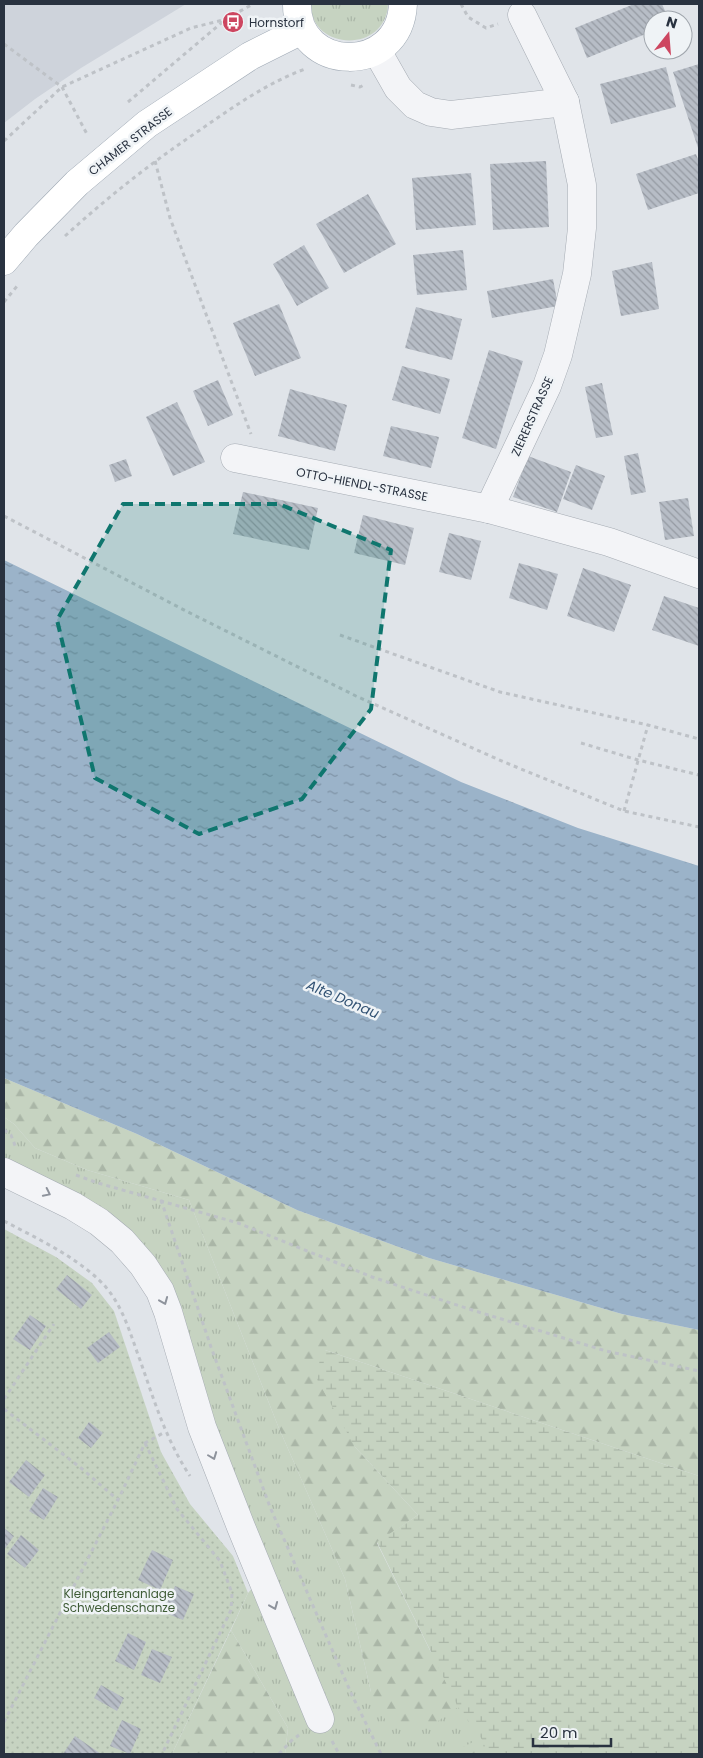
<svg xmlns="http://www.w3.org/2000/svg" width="703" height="1758" font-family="Poppins,sans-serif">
<defs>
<pattern id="grass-tufts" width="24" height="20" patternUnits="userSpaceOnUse" patternTransform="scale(1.25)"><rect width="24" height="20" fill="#c6d3c1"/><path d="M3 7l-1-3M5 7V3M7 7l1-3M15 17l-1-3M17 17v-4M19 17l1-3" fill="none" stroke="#aab6a7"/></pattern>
<pattern id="forest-firs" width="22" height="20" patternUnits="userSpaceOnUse" patternTransform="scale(1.25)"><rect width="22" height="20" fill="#c6d3c1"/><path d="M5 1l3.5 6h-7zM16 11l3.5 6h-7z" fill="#aab6a7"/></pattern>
<pattern id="wetland-marsh" width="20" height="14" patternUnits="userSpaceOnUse" patternTransform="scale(1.25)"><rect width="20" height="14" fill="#c6d3c1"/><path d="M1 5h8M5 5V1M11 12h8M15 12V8" fill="none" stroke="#aab6a7"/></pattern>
<pattern id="park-dots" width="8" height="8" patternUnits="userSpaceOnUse" patternTransform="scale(1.25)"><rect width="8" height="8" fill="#c6d3c1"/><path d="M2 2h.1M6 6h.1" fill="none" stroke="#aab6a7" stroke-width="1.8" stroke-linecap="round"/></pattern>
<pattern id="water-ripples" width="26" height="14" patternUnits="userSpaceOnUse" patternTransform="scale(1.25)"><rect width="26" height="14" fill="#9bb3c9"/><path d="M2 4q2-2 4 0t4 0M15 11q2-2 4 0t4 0" fill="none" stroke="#7e92a5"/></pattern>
<pattern id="building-back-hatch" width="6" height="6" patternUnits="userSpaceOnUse" patternTransform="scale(1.25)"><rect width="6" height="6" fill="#b7bdc6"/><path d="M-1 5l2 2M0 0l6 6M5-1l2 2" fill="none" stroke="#959aa2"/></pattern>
</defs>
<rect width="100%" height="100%" fill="#e0e4e9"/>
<!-- built -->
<polygon fill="#ced3db" points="4,4 186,4 81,68 35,99 4,123"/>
<!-- grass -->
<g fill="url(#grass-tufts)">
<path d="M311,4H388C386,54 310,51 311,4Z"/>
<polygon points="4,1117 14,1124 35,1148 87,1170 189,1200 278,1426 345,1579 371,1692 699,1476 699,1754 285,1754 288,1728 231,1630 248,1593 270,1568 153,1265 4,1165"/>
</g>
<!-- forest -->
<g fill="url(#forest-firs)">
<polygon points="4,1078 137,1134 297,1210 429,1258 622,1314 699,1330 699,1476 325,1350 355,1447 418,1515 377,1543 458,1707 431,1726 388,1725 371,1692 345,1579 278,1426 189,1200 87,1170 35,1148 14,1124 4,1117"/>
<polygon points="231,1630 288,1728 285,1754 172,1754"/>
<polygon points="481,1738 489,1754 449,1754"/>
</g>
<!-- wetland -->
<polygon fill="url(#wetland-marsh)" points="325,1350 699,1476 699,1754 489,1754 481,1738 458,1707 377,1542 418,1515 355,1447 314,1374"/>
<!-- park -->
<polygon fill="url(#park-dots)" points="4,1229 56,1257 92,1283 114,1311 161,1452 190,1504 233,1556 248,1593 172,1754 4,1754"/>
<!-- water -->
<polygon fill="url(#water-ripples)" points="4,560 461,782 578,828 699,866 699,1330 622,1314 429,1258 297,1210 137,1134 4,1078"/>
<!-- building -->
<g fill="url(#building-back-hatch)">
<polygon points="634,4 662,4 669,20 653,20 653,31 587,58 575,28"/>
<polygon points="699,64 699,151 673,72"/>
<polygon points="666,67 676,107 611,124 600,84"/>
<polygon points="696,154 699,162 699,193 648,210 636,174"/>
<polygon points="546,161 549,227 493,230 490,164"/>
<polygon points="471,173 476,225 416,230 412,178"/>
<polygon points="368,194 396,244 344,273 316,224"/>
<polygon points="304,245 329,288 297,306 273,264"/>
<polygon points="463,250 467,290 417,295 413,255"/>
<polygon points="652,262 659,309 621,316 612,271"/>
<polygon points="553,279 558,306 492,318 487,291"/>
<polygon points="279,304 301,358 255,376 233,323"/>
<polygon points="416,307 462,319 452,360 405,348"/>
<polygon points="489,350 523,361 496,449 462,438"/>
<polygon points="402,366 450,379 440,414 392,400"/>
<polygon points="218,380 233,415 208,426 193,391"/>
<polygon points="602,383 613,435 596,438 585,387"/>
<polygon points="290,389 347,405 335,451 278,436"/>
<polygon points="177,402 205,462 173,476 146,417"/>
<polygon points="391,426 439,437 431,468 383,456"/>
<polygon points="638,453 646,492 631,495 624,456"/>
<polygon points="528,456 571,472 557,512 513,497"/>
<polygon points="126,459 132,476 115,482 109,465"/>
<polygon points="576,465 605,476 592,510 563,499"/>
<polygon points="243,492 318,508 309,550 233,534"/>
<polygon points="688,498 694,536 665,540 659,502"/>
<polygon points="363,515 414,528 405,565 354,553"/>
<polygon points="449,533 481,541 471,580 439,572"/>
<polygon points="519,563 558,574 547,610 509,598"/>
<polygon points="583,568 631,585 614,632 567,616"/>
<polygon points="664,596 699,608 699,646 652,630"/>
<polygon points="67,1275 92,1295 81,1309 56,1289"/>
<polygon points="30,1315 46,1326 30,1350 13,1339"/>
<polygon points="109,1332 120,1347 98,1363 87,1348"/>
<polygon points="89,1422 103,1433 91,1448 78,1438"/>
<polygon points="26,1460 45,1475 29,1497 9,1482"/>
<polygon points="43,1488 58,1497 44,1520 29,1511"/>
<polygon points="4,1528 14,1536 4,1550"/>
<polygon points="21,1535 39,1550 25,1568 7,1554"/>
<polygon points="152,1550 173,1560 160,1590 138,1580"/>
<polygon points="175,1586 194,1594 183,1620 163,1612"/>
<polygon points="128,1633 146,1642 134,1670 115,1661"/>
<polygon points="152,1649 172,1657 160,1683 141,1675"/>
<polygon points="101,1685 124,1698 117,1711 94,1698"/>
<polygon points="122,1720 141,1729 130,1754 110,1746"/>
<polygon points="75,1736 101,1754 63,1754"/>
</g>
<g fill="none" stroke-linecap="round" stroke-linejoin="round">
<!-- minor casing -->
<g stroke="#a5abb3" stroke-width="29">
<g id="minor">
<polyline points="522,15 565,102 582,185 582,228 577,274 558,355 547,386 489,509 609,542 699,574"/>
<polyline points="377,51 398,88 415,105 431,112 451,115 565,102"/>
<polyline points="235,458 489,509"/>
<polyline points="4,1172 73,1206 99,1222 122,1241 143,1265 160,1291 168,1312 202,1427 241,1527 320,1719"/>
</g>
</g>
<!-- major casing -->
<g stroke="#9fa9b4" stroke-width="29">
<g id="major">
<path d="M297,4C296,73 400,76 403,4"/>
<polyline points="4,261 26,235 77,183 147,124 250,56 302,30"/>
</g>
</g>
<!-- path -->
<g stroke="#bec2c7" stroke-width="3" stroke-dasharray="4 4" stroke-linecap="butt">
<polyline points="461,4 468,17 486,28 498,24"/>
<polyline points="4,44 62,87 88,136"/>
<polyline points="351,85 360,87 366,84"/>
<polyline points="128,102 226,19 253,4"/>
<polyline points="4,141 62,87 191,28 223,20"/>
<polyline points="155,161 170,218 251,434"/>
<path d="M65,236C108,197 152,162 200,130C233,107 267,83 305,69"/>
<polyline points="4,302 18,285"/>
<polyline points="4,516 186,611 356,696 504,762 624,811 699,827"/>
<polyline points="340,635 500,692 648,725 699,739"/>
<polyline points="581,743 638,760 699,775"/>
<polyline points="624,811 648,725"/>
<polyline points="4,1130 11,1135 16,1148"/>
<polyline points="76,1175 98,1183 238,1223 372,1277 472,1310 606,1351 699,1371"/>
<polyline points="161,1200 211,1347 270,1507 351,1693 381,1754"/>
<path d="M4,1221C36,1238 71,1254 98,1279C122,1301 129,1331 140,1360C154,1400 166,1440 190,1476"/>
<polyline points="4,1399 54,1324"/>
<polyline points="4,1409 81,1468 118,1500"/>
<polyline points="145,1443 177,1509 220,1561 232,1593 231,1610 162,1754"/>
<polyline points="4,1722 118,1500 145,1443 165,1432"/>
<polyline points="332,1741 339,1754"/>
<polyline points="279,1754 291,1741 299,1735"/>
</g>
<!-- minor -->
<use href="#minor" stroke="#f3f4f7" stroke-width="28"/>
<!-- major -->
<use href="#major" stroke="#fff" stroke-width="28"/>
</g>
<!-- one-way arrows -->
<defs><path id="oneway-chevron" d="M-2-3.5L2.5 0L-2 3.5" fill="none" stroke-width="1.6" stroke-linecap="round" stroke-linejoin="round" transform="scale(1.25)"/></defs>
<g stroke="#8e939c">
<use href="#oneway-chevron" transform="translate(47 1193) rotate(26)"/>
<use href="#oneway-chevron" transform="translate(164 1301) rotate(68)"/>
<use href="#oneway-chevron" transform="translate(213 1456) rotate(69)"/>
<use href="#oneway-chevron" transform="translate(274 1606) rotate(68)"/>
</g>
<!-- marked area -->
<path fill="#0f766e" fill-opacity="0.2" stroke="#0f766e" stroke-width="4" stroke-dasharray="10 6" stroke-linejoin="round" d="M123,504H279L391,550L371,709L302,799L199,834L95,778L57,620Z"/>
<!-- icons -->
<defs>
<g id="bus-disc" transform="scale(1.125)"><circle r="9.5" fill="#cd4660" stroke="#eff3f6"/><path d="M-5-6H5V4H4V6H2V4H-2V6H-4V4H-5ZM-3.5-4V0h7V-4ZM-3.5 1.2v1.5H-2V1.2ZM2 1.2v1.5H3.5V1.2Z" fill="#fff"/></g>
</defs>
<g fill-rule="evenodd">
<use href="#bus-disc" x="233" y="22"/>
</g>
<g text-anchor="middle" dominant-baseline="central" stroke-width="5" stroke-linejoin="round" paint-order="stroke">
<!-- poi labels -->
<g font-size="12" fill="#293240" stroke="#eff3f6" text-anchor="start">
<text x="249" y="22">Hornstorf</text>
</g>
<!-- street labels -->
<g font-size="12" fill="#293240" stroke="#eff3f6">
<text transform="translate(130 141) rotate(-38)">CHAMER STRASSE</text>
<text transform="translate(532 416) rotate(-66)">ZIERERSTRASSE</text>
<text transform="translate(362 484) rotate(11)">OTTO-HIENDL-STRASSE</text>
</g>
<!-- park labels -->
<g font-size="12" fill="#3f5c36" stroke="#eff3f6">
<text x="119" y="1593">Kleingartenanlage<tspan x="119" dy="14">Schwedenschanze</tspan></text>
</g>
<!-- water labels -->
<g font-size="14" font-style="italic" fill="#335374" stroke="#eff3f6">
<text transform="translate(343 999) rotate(23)">Alte Donau</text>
</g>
</g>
<!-- border -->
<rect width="703" height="1758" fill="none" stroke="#293240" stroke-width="10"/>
<!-- north arrow -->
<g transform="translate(668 35) rotate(17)"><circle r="24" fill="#eff3f6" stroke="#a0a6ad"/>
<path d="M0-4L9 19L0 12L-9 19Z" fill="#cd4660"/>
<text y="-8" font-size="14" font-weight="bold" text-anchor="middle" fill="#293240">N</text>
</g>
<!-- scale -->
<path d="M533 1738v8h78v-8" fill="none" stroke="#293240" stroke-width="2.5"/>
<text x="540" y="1738" font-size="15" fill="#293240" stroke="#eff3f6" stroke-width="4" paint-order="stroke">20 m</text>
</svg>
